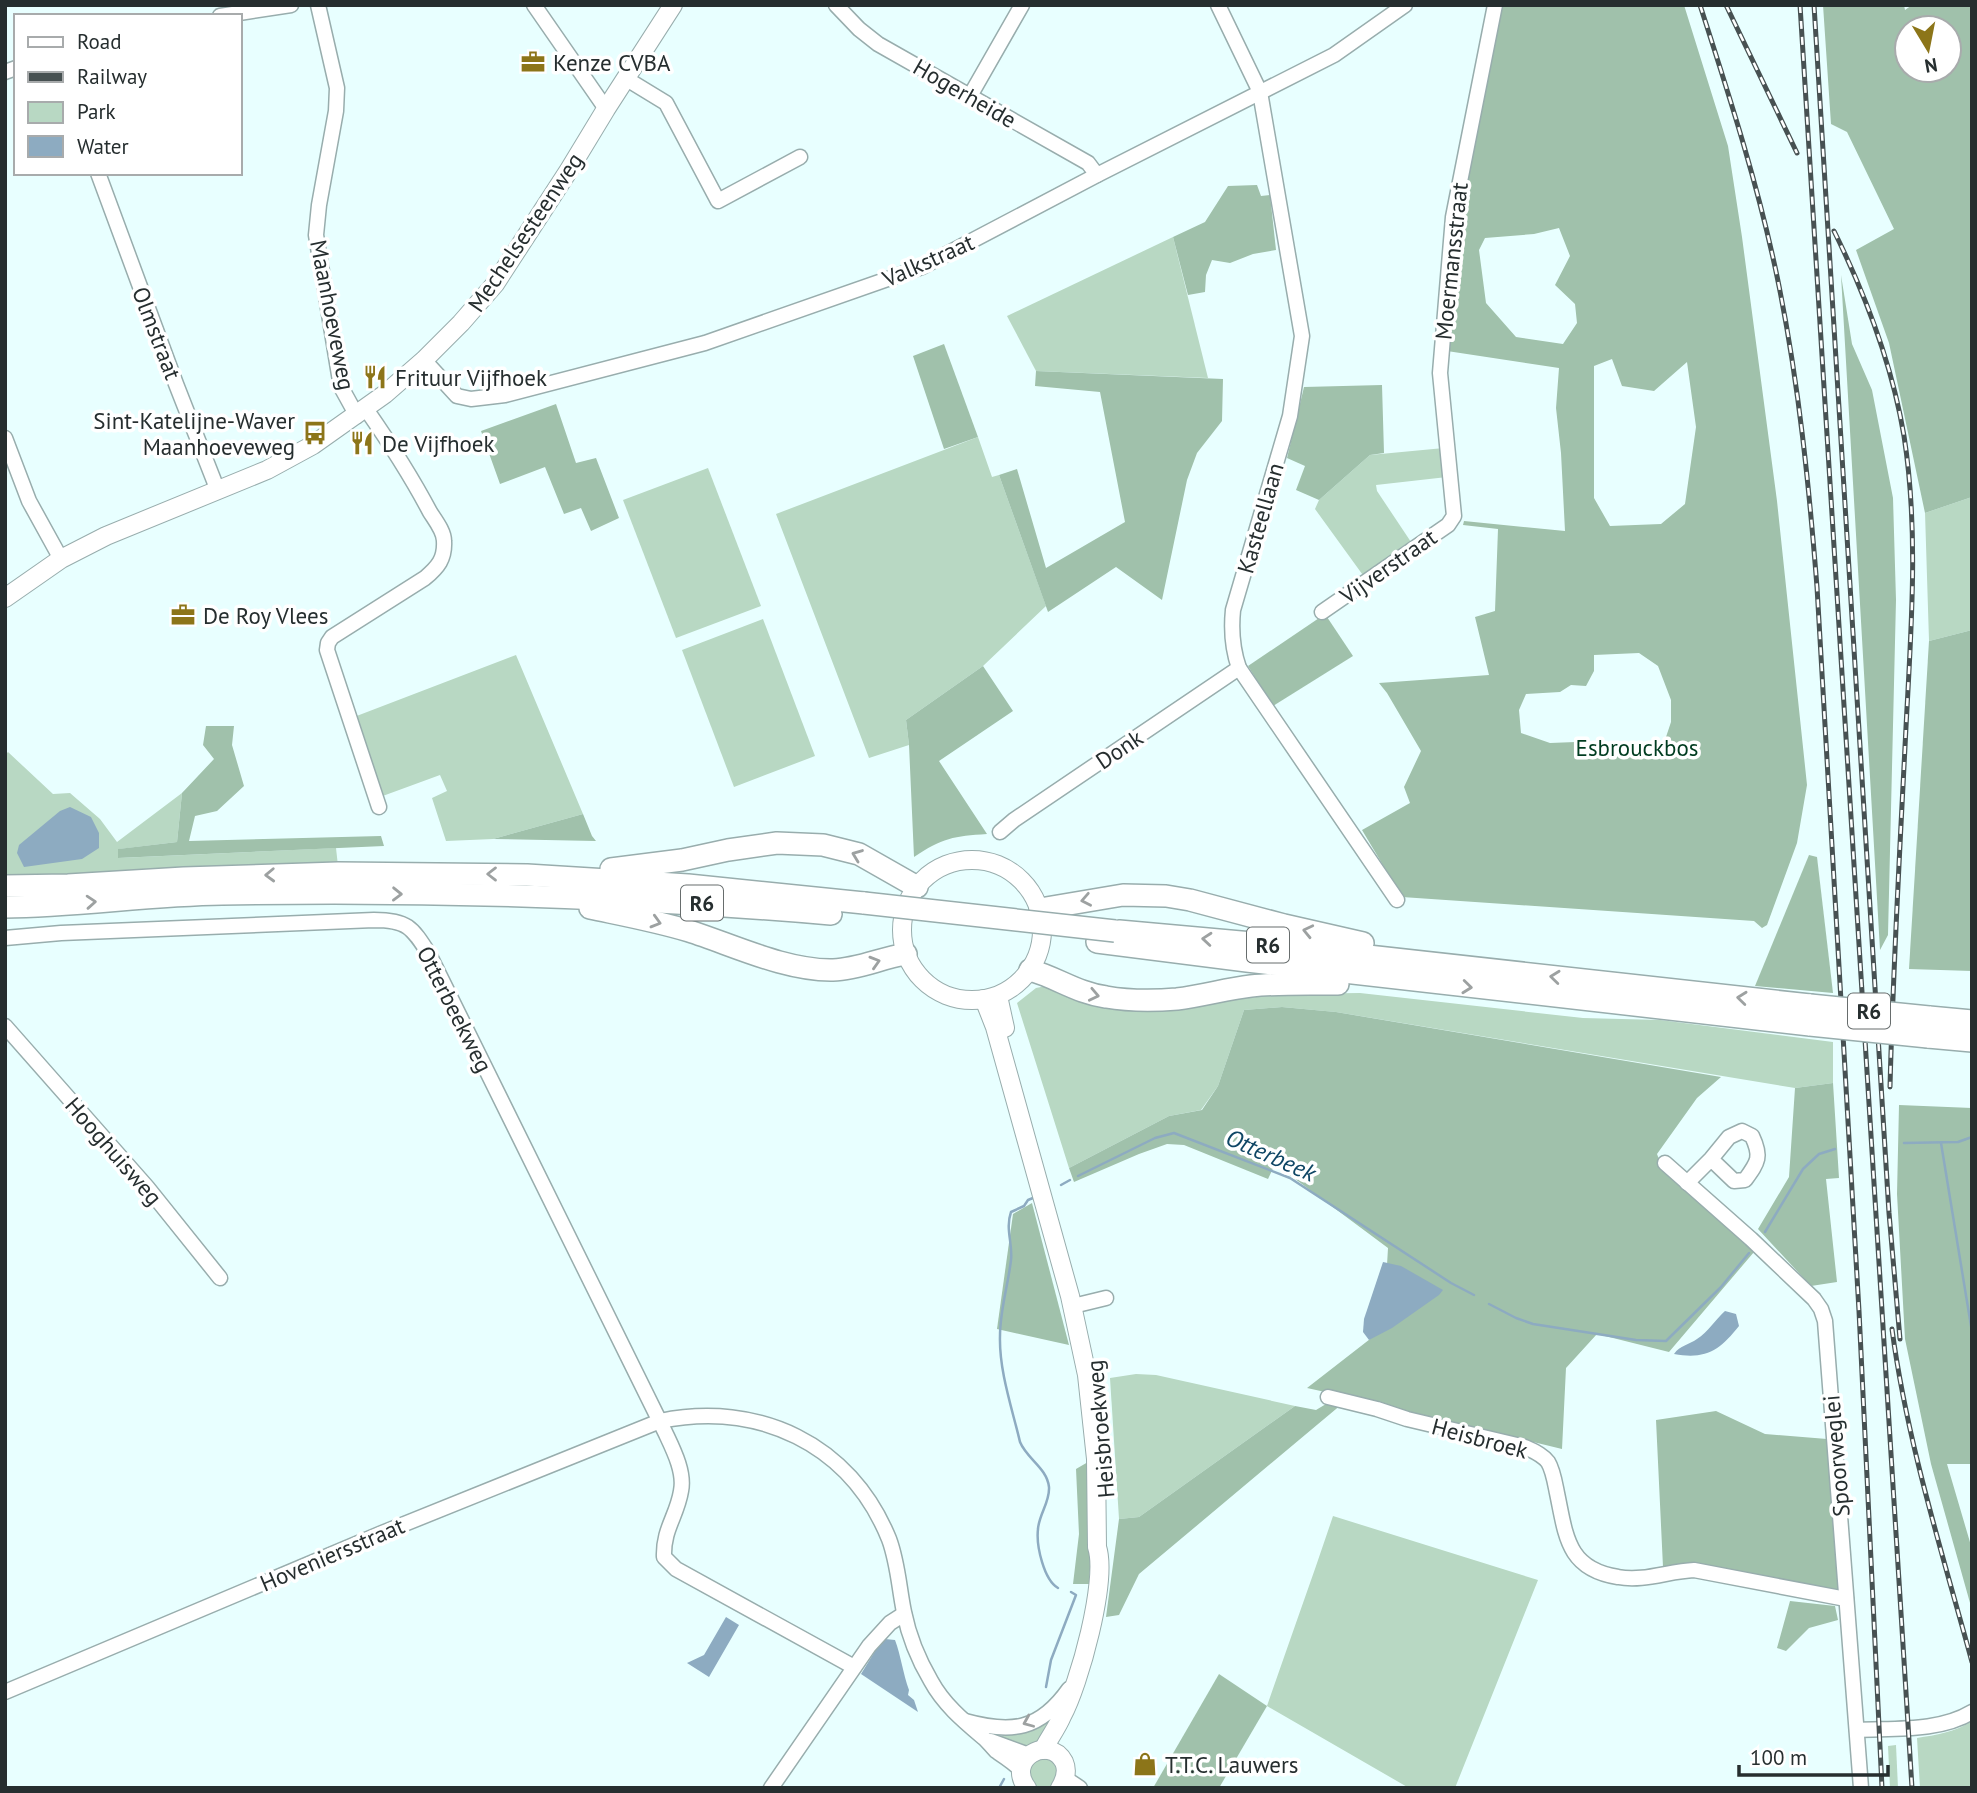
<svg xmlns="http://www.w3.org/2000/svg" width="1977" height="1793" font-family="'PT Sans',sans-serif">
<rect width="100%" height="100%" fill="#e8ffff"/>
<!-- green -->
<g fill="#b8d8c3">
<polygon points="1173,237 1208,378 1036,371 1007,316"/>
<polygon points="978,437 992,477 999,475 1046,606 983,666 906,720 909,745 869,758 776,514"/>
<polygon points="1444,448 1447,477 1376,485 1377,491 1413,545 1365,578 1315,509 1319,500 1370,455"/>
<polygon points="708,468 761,606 676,638 623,500"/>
<polygon points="1972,497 1972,630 1929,641 1925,513"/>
<polygon points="763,619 815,756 734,787 682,650"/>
<polygon points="516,655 583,814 493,839 446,841 432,798 447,791 440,775 380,797 354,717"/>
<polygon points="8,752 53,794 70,793 100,819 117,842 182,793 177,842 119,849 119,858 336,848 338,866 5,878 5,755"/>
<polygon points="1046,986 1168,1008 1279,994 1360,993 1583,1018 1660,1020 1833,1042 1833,1083 1795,1088 1336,1012 1282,1007 1244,1010 1218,1086 1201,1110 1169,1116 1069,1168 1017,1003 1036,988"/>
<polygon points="1136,1374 1156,1375 1295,1406 1139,1517 1119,1519 1110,1378"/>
<path d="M1333,1516L1538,1580L1455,1788H1409L1267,1706C1289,1642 1312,1579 1333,1516Z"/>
<polygon points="1058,1712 1039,1744 1025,1747 1000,1739 1000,1736 1022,1733 1036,1728"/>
<path d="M1972,1721V1788H1920L1917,1738C1936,1735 1955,1732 1972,1721Z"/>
<polygon points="1896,1745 1898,1788 1890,1788 1888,1746"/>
<path d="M1039,1758H1050L1060,1771C1054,1785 1055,1788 1038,1788L1030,1780C1029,1769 1030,1765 1039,1758Z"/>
</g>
<!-- forest -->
<g fill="#a0c1ab" fill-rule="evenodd">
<path d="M1499,5H1684L1728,146L1742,237L1777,501L1807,785L1797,843L1767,925L1762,928L1754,921L1402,897L1362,830L1410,803L1404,787L1421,751L1387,693L1379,683L1489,675L1475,617L1495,611L1498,529L1463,525L1464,521L1565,531L1561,453L1556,408L1559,368L1447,351L1458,217ZM1559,228L1570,256L1555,285L1575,304L1577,323L1563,344L1516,337L1486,303L1479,250L1485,238L1534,234ZM1612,359L1622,386L1654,391L1687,362L1696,427L1685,504L1661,524L1610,526L1594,498V366ZM1639,653L1658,666L1671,700V722L1665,740L1656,757L1612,753L1601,741L1550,743L1521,733L1519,710L1526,694L1560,692L1571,685L1586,686L1594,671V655Z"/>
<path d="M1823,5H1904L1905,10L1912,5H1972V497L1925,513L1889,343L1856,250L1894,229L1847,132L1831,124ZM1907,28H1949V70H1907Z"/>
<polygon points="1257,185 1261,196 1270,195 1276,250 1253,254 1230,263 1212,260 1206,275 1205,292 1188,295 1173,237 1205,222 1228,186"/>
<polygon points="1841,275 1852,344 1872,390 1893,498 1896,600 1888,935 1880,950"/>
<polygon points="944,344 978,437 944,449 913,356"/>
<polygon points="1036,371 1223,379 1222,421 1197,453 1187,480 1162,600 1116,567 1048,612 999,475 1017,469 1046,568 1125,522 1100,392 1035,386"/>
<polygon points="1382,385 1384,453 1370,455 1319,500 1296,490 1305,466 1287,458 1304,387"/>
<polygon points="556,404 576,463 596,458 619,518 591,531 581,508 564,514 545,467 500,484 481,431"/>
<polygon points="1325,614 1353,656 1273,706 1248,666"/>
<polygon points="1972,630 1972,971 1909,969 1929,641"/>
<path d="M983,666L1013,711L939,761L987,834C954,836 942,838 914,857L909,745L906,720Z"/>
<polygon points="206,726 234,726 232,745 244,786 217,811 195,816 189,841 381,836 384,846 118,858 118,849 177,842 182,793 214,759 203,745"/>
<polygon points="583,814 592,836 596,841 493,839"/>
<polygon points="1809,855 1817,857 1833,993 1755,986"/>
<polygon points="1282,1007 1336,1012 1721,1077 1697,1098 1657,1154 1663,1170 1754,1252 1669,1352 1597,1334 1566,1368 1562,1449 1375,1403 1307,1388 1428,1294 1387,1265 1388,1248 1275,1164 1268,1179 1184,1145 1167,1144 1139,1154 1074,1182 1069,1168 1169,1116 1202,1110 1218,1086 1244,1010"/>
<polygon points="1833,1083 1839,1178 1826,1179 1837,1282 1811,1286 1758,1229 1789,1177 1795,1088"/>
<polygon points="1899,1105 1972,1108 1972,1464 1947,1464 1972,1549 1972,1610 1931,1464 1905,1339 1897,1194"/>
<polygon points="1032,1203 1069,1345 997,1329 1013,1214"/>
<polygon points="1331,1401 1342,1404 1139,1574 1119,1615 1106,1617 1119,1519 1139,1517 1295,1406 1316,1410"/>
<polygon points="1716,1411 1765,1434 1827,1439 1842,1586 1835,1592 1706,1565 1663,1567 1656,1420"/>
<polygon points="1088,1462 1092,1541 1089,1584 1073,1584 1079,1534 1076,1469"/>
<polygon points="1790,1601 1835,1606 1838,1620 1809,1628 1786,1651 1777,1648"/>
<polygon points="1219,1674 1267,1706 1219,1788 1153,1788"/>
</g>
<!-- water -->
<g fill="#8dabc1">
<polygon points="70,807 91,817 99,833 99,848 82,859 24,867 17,853 19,845 60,811"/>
<polygon points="1383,1262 1401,1266 1443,1290 1439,1295 1392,1328 1369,1340 1363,1332 1364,1319"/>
<path d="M1725,1311L1736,1314L1739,1326C1720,1350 1706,1360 1674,1354C1680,1345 1689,1345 1697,1339C1708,1332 1715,1320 1725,1311Z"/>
<polygon points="726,1617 739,1625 709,1677 687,1663 704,1655"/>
<path d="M885,1639L895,1640C901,1656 903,1674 909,1690L908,1695L914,1700L918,1712L861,1674L880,1643Z"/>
</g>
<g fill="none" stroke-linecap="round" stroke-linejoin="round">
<!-- stream -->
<g stroke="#8dabc1" stroke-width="2.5">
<polyline points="1904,1143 1958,1142 1972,1137"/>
<polyline points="1941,1143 1972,1332"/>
<polyline points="1078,1176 1155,1138 1174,1133 1290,1178 1451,1283 1474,1295"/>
<polyline points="1061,1185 1070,1180"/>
<path d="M1033,1198L1028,1200L1024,1206L1011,1212C1005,1229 1013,1244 1011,1260C1008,1286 1000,1310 1000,1336C999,1371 1012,1408 1020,1442C1027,1459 1047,1468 1049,1487C1050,1502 1039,1514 1038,1529C1036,1546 1044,1580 1058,1588"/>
<polyline points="1765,1232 1803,1169 1819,1154 1835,1149"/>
<polyline points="1489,1304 1516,1318 1533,1324 1636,1340 1666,1341 1721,1287 1749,1253"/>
<polyline points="1046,1687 1051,1660 1076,1595 1071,1592"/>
<polyline points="999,1788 1004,1779"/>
</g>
<!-- minor casing -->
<g stroke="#98adad" stroke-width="17">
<g id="minor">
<polyline points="318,5 337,88 336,111 319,205 316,235 341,387 357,416"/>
<polyline points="534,5 606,109"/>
<polyline points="836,5 859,29 878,44 1088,163 1097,175"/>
<path d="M1218,5L1260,92L1302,336L1290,416L1233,610C1231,630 1232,648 1239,668L1397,900"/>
<polyline points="220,16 291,5"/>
<polyline points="5,72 16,68"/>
<polyline points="625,78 666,103 718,201 800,157"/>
<polyline points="970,96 1022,5"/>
<polyline points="98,173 176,384 218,491"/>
<polyline points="424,360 457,396 471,399 505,395 705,343 922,267 1097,175 1334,55 1405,5"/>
<path d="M366,409C389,442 411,476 430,512C435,520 444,531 444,541C445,559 438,567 425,578L332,637L328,643L327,650L379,807"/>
<polyline points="5,438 29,501 61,559"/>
<polyline points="1322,612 1448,525 1454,516 1440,373 1453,217 1495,5"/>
<polyline points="1000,832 1014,820 1239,668"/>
<path d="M5,938L61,933L374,920C407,920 412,927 429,954L665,1432C673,1449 685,1472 681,1491C677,1516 663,1529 664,1557L676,1569L854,1667"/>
<polyline points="5,1026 147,1187 220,1278"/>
<polyline points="1665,1163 1751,1239 1814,1299 1821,1309 1825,1321 1861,1788"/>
<path d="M1687,1183L1711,1159L1729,1137L1742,1131L1752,1136C1762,1157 1758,1162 1745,1180L1734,1181L1711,1159"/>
<polyline points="1073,1306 1106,1298"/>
<path d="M1328,1397L1377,1409L1407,1419L1525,1447C1533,1451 1542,1454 1548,1462C1553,1470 1555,1483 1557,1493C1566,1536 1567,1569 1618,1577C1643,1582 1669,1571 1694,1570L1846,1599"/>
<path d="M5,1692L382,1533L660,1421C758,1401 850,1443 889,1539C898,1563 899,1588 904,1612C909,1637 918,1659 931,1681C944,1705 965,1722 985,1739C989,1743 992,1747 996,1751C1005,1757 1013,1762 1021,1770"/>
<path d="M965,1721C1012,1734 1040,1730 1069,1689"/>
<path d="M1857,1730C1894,1728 1939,1732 1972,1712"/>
<polyline points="991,1741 1029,1755"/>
<polyline points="1065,1778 1080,1788"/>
<polyline points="771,1788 869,1646 890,1623 904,1614"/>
</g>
</g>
<!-- major casing -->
<g stroke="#98adad" stroke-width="20">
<g id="major">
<polyline points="5,598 61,559 106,536 267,470 313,445 385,394 424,360 461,323 495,284 569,170 606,109 673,5"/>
<circle cx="972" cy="930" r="70"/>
<polyline points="998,996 1005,1028"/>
<path d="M984,999L995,1027L1070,1296L1087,1375L1096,1459L1097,1547C1108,1580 1079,1685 1062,1716C1057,1728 1049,1738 1043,1750"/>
<path d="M1027,1788C1005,1759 1049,1734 1064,1762C1068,1771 1065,1780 1060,1788"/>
</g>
</g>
<!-- highway casing -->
<g stroke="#98adad" stroke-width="24">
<g id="highway">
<polyline points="611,869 682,860 728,850 777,843 823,845 859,854 917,887"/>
<polyline points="5,886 68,885 184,878 338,873 527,875 688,885 864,903"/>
<path d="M5,907C78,906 150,895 222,894C425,890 629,897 831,914"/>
<path d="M590,908C623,915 656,921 689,931C733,945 786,971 833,970C859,969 881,958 906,954"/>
<polyline points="1040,909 1123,895 1166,896 1190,900 1284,925 1363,943"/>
<polyline points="1119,931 1252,943 1810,1005"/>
<polyline points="1097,942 1247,961 1810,1025"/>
<path d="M1030,970C1058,978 1077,993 1106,997C1129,1001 1154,1001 1177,999C1202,996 1226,989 1251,986C1280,983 1309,984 1338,984"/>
<polyline points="1929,1017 1972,1021"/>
<polyline points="1928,1037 1972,1041"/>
</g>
</g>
<!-- minor -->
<use href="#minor" stroke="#fff" stroke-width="14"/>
<!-- major -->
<use href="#major" stroke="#fff" stroke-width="18"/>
<!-- highway -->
<use href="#highway" stroke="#fff" stroke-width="21"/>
<!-- rail casing -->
<g stroke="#475152" stroke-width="5">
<g id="rail">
<path d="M1700,5C1730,98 1760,191 1779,286C1799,386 1809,486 1817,587L1859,1311L1882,1788"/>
<polyline points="1726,5 1797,153"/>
<polyline points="1800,5 1912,1788"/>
<polyline points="1814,5 1889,1213 1900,1339"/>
<path d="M1834,231C1866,296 1892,364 1904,436C1919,532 1911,630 1906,727C1900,847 1893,967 1890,1087"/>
<path d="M1892,1329C1907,1442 1942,1552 1972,1662"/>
</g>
</g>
<!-- rail -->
<use href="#rail" stroke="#fff" stroke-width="2.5" stroke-dasharray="8" stroke-linecap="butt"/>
<!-- highway-bridge casing -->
<g stroke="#98adad" stroke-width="24" stroke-linecap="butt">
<g id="highway-bridge">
<polyline points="864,903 1115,931"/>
<polyline points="1810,1005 1929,1017"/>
<polyline points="1810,1025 1928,1037"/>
</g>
</g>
<!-- highway-bridge -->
<use href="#highway-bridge" stroke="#fff" stroke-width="21"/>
</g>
<!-- one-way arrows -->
<defs><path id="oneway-chevron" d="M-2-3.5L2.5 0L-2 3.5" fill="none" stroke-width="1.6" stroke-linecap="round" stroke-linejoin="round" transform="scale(1.75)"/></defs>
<g stroke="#9da1a1">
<use href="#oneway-chevron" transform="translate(857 855) rotate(-159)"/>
<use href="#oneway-chevron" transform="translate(492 874) rotate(-180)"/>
<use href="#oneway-chevron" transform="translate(270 875) rotate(178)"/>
<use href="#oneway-chevron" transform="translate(397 894) rotate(1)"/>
<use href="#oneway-chevron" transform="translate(1086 900) rotate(169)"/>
<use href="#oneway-chevron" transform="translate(91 902) rotate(-4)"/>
<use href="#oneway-chevron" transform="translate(656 922) rotate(16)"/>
<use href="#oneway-chevron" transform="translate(1308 931) rotate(-167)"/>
<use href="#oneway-chevron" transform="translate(1207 939) rotate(-175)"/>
<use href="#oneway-chevron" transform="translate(875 962) rotate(-17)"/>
<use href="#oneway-chevron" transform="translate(1555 977) rotate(-174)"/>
<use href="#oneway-chevron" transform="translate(1467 987) rotate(6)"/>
<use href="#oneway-chevron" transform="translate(1094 995) rotate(12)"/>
<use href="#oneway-chevron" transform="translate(1742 998) rotate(-174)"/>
<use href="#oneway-chevron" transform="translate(1028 1722) rotate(157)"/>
</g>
<!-- icons -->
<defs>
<g id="office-bare" transform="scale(1.89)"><path d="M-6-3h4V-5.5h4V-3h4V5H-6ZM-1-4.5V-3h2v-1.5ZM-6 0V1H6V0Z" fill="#8c7519" stroke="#fff" stroke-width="2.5" paint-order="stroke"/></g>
<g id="restaurant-bare" transform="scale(1.89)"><path d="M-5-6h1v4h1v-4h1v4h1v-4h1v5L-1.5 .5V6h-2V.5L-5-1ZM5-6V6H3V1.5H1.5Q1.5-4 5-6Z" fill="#8c7519" stroke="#fff" stroke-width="2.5" paint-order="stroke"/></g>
<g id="bus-bare" transform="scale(1.89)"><path d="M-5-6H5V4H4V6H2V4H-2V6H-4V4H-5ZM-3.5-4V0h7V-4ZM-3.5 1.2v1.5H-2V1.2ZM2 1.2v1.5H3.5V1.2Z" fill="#8c7519" stroke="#fff" stroke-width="2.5" paint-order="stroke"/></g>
<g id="shop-bare" transform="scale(1.89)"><path d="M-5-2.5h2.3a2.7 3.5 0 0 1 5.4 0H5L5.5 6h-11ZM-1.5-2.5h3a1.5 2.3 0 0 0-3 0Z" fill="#8c7519" stroke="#fff" stroke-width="2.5" paint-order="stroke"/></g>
</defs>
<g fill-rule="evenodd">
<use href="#office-bare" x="533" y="62"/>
<use href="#restaurant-bare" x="375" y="377"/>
<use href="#bus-bare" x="315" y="433"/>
<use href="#restaurant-bare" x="362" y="443"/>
<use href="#office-bare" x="183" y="615"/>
<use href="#shop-bare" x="1145" y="1764"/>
</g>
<g text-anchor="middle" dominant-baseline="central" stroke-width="7" stroke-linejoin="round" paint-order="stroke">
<!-- shield labels -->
<g fill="#fff" stroke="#676d6d" stroke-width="2">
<rect x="681" y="885.5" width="42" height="35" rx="5"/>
<rect x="1247" y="927.5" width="42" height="35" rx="5"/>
<rect x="1848" y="993.5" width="42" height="35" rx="5"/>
</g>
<g font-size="21" font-weight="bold" fill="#262e2f">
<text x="702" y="903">R6</text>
<text x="1268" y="945">R6</text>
<text x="1869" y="1011">R6</text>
</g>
<!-- poi labels -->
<g font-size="23" fill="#262e2f" stroke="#fff" text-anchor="start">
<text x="553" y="62">Kenze CVBA</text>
<text x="395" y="377">Frituur Vijfhoek</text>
<text x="295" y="420" text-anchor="end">Sint-Katelijne-Waver<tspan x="295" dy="26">Maanhoeveweg</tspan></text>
<text x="382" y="443">De Vijfhoek</text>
<text x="203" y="615">De Roy Vlees</text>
<text x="1165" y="1764">T.T.C. Lauwers</text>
</g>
<!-- street labels -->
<g font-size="23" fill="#262e2f" stroke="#fff">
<text transform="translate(965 93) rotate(30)">Hogerheide</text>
<text transform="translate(525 232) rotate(-56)">Mechelsesteenweg</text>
<text transform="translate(928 260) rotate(-24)">Valkstraat</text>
<text transform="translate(1451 261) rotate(-84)">Moermansstraat</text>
<text transform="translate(333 315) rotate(79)">Maanhoeveweg</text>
<text transform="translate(157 333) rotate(69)">Olmstraat</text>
<text transform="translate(1260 518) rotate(-74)">Kasteellaan</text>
<text transform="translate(1388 566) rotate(-35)">Vijverstraat</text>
<text transform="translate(1119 749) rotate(-34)">Donk</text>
<text transform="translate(455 1009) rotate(63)">Otterbeekweg</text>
<text transform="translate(114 1151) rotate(49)">Hooghuisweg</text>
<text transform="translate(1100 1429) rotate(-95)">Heisbroekweg</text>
<text transform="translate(1480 1438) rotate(15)">Heisbroek</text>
<text transform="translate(1836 1456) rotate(-95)">Spoorweglei</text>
<text transform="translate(332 1554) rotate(-23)">Hoveniersstraat</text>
</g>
<!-- park labels -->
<g font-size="23" fill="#003c20" stroke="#fff">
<text x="1637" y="747">Esbrouckbos</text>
</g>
<!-- water labels -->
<g font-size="24" font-style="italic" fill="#0f4665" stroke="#fff">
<text transform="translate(1271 1155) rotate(24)">Otterbeek</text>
</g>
</g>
<!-- border -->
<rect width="1977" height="1793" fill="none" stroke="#262e2f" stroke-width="14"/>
<!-- legend -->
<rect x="14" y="14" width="228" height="161" fill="#ffffff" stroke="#a8abac" stroke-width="2"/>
<rect x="28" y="37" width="35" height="10" fill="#ffffff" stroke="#a8abac" stroke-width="2"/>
<text x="77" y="49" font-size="21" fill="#262e2f">Road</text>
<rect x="28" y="72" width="35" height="10" fill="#475152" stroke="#a8abac" stroke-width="2"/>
<text x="77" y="84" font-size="21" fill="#262e2f">Railway</text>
<rect x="28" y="102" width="35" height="21" fill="#b8d8c3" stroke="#a8abac" stroke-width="2"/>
<text x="77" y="119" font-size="21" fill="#262e2f">Park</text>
<rect x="28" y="136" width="35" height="21" fill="#8dabc1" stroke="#a8abac" stroke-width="2"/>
<text x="77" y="154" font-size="21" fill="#262e2f">Water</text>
<!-- north arrow -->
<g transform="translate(1928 49) rotate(170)"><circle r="33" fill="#ffffff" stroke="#a8abac" stroke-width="2"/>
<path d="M0-5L12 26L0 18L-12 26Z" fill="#8c7519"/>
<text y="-10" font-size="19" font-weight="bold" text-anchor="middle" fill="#262e2f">N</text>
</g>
<!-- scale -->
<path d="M1739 1765v10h149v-10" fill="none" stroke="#262e2f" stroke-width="3.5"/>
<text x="1750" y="1765" font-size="21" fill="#262e2f" stroke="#ffffff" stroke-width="5" paint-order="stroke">100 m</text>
</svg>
